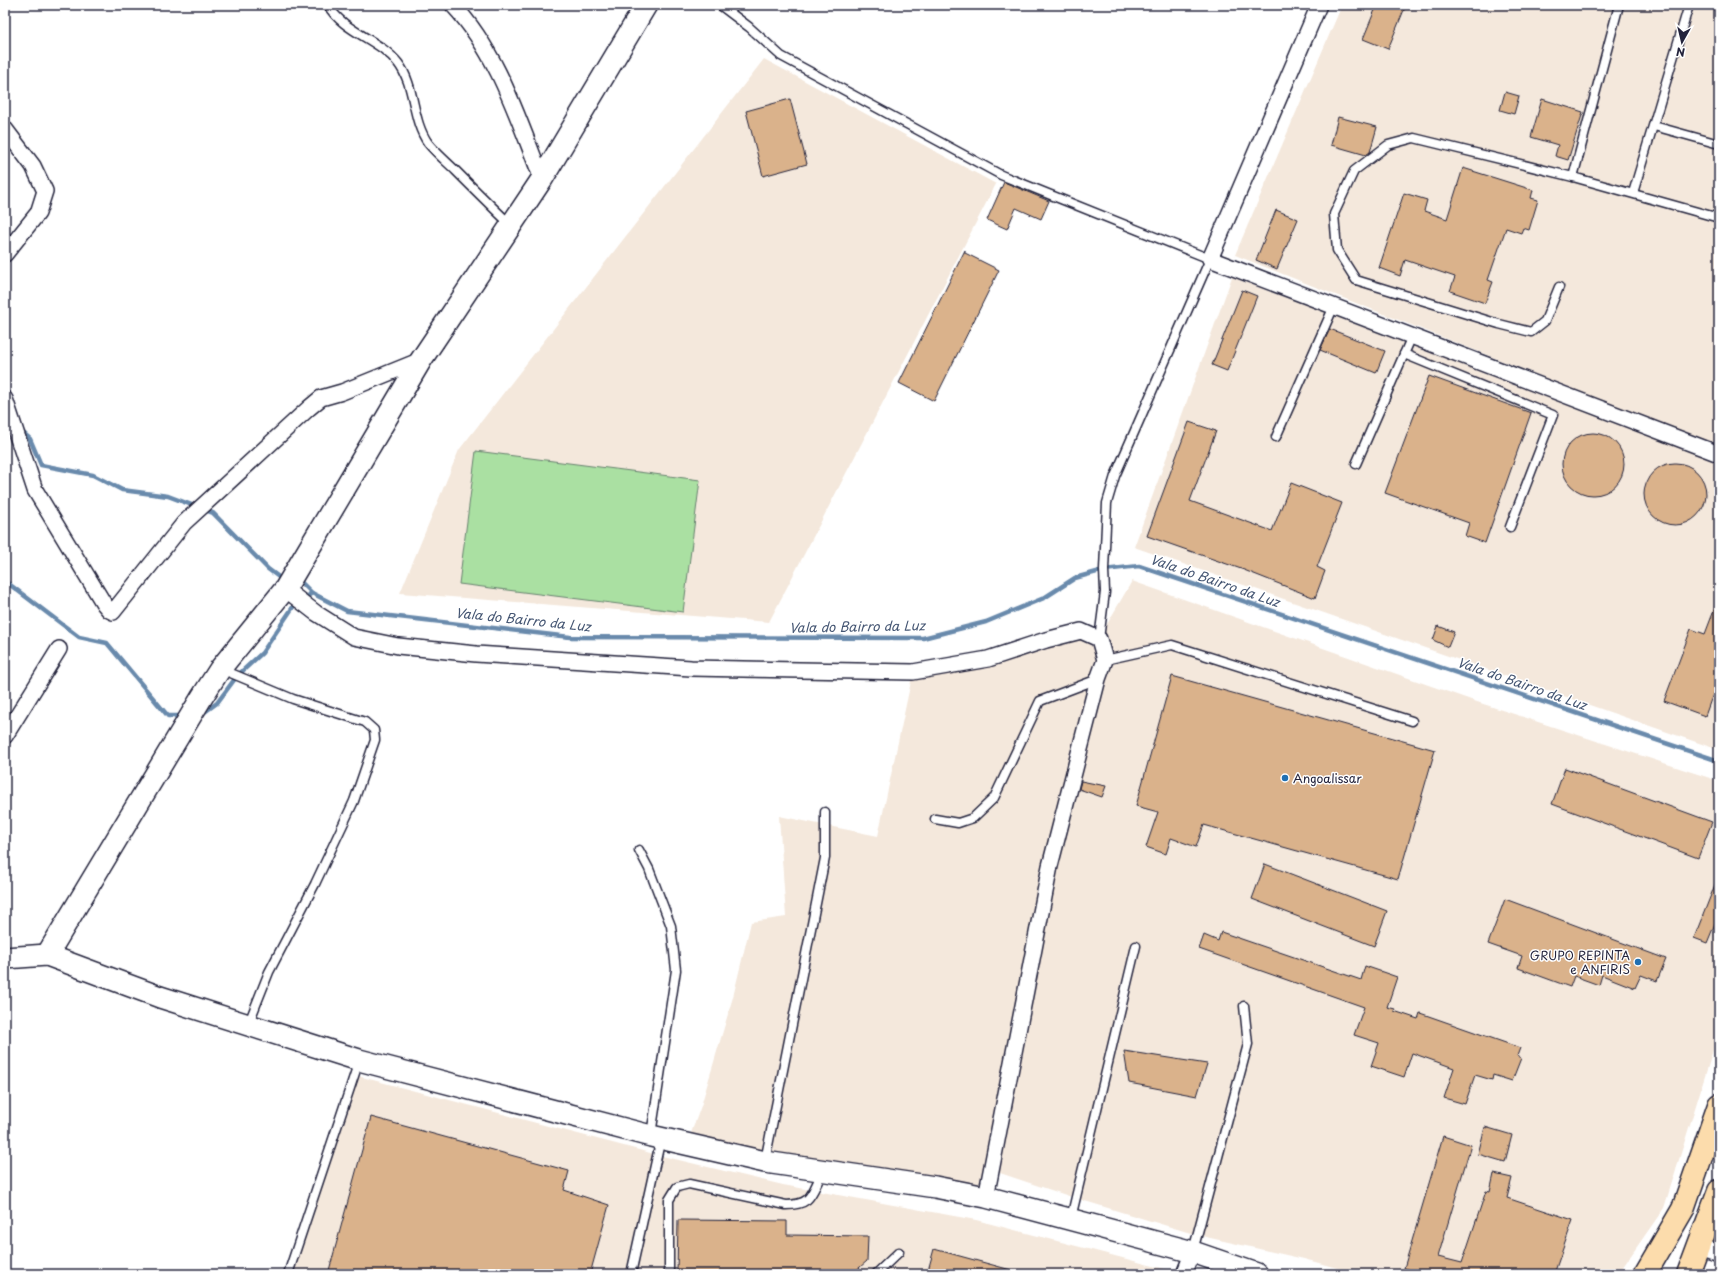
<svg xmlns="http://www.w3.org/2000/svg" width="1724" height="1279" font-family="'Playpen Sans',sans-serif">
<rect width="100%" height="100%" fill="#fff"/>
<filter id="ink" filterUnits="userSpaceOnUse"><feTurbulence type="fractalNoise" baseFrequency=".025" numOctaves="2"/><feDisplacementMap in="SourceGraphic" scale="8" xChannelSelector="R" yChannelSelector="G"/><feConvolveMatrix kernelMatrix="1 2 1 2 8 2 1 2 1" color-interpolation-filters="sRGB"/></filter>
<g filter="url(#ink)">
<!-- built -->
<g fill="#f4e8dc">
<polygon points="1342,5 1719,5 1719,447 1235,255"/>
<polygon points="764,59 996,184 769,622 400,593 459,450"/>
<polygon points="1232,277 1719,463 1719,750 1134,547"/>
<polygon points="1132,581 1474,701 1719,781 1719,1031 1664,1208 1618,1274 1359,1274 1304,1259 1197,1235 1075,1198 991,1170 986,1197 687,1144 701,1106 733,997 751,922 786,917 779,816 878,836 913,672 1081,631 1099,638"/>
<polygon points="354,1075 658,1155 783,1185 976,1220 1184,1274 288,1274"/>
</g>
<!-- green -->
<polygon fill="#aae0a2" stroke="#66816e" points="476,451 700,480 683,612 459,584"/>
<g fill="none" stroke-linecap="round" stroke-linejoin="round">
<!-- stream -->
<g stroke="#698aac" stroke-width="4.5">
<polyline points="20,430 30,439 41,465 93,475 122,490 168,496 213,513 268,569 280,578 284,577"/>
<polyline points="298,579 312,593"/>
<polyline points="5,581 79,637 107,643 168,716 183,716"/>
<polyline points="202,714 217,703 237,676 262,653 293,607 312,593 347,611 570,637 923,638 986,622 1044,598 1075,578 1104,570 1139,566 1719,761"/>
</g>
</g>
<!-- building -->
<g fill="#dab28b" stroke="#22223b">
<polygon points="1377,5 1406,5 1388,49 1363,39"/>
<polygon points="1505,92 1519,96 1514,114 1500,110"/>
<polygon points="790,99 807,164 763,176 746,111"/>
<polygon points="1542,99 1583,112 1568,160 1555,156 1558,145 1531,137"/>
<polygon points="1338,117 1377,127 1370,152 1366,155 1331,145"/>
<polygon points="1463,168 1533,190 1531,198 1538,200 1529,230 1523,228 1521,233 1506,228 1488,280 1493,282 1485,303 1450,291 1455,277 1405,260 1400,276 1379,268 1404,193 1427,200 1424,211 1447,219"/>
<polygon points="1004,182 1049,201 1041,219 1016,208 1007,229 987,220"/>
<polygon points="1276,210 1298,219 1277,269 1256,260"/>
<polygon points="965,250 965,253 999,270 934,401 899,383"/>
<polygon points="1242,290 1257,296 1227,371 1212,365"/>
<polygon points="1330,329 1385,351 1376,373 1320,350"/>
<polygon points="1429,376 1531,413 1485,543 1465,536 1469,523 1385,493"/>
<polygon points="1189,422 1216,431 1190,501 1272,531 1291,483 1342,503 1317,567 1325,571 1315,598 1244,570 1147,536"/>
<circle cx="1593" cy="464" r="31"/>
<circle cx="1675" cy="494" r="31"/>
<polygon points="1718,600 1719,677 1705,716 1664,701 1691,629 1705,634"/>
<polygon points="1438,626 1454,632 1448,647 1433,640"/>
<polygon points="1172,676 1435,750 1398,879 1204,825 1196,847 1171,838 1166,854 1146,847 1158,812 1136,806"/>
<polygon points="1565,768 1712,822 1698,858 1552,804"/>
<polygon points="1081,781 1106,786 1102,797 1079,789"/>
<polygon points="1265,864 1387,911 1374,946 1252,899"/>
<polygon points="1718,877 1719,914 1707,943 1694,938"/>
<polygon points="1505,899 1666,959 1657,981 1641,975 1635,988 1602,975 1599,985 1574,976 1570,987 1518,968 1522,956 1488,944"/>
<polygon points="1221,932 1361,980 1365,966 1397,977 1387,1007 1395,1009 1394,1011 1418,1019 1420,1013 1520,1048 1517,1056 1521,1058 1512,1081 1493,1075 1492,1080 1475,1075 1465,1104 1444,1098 1454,1068 1412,1053 1404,1077 1371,1066 1379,1043 1354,1035 1364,1007 1199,949 1204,935 1218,941"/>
<polygon points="1124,1051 1207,1064 1197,1096 1129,1083"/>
<polygon points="371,1117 569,1171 564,1190 609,1205 590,1274 328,1274"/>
<polygon points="1485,1127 1512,1135 1505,1162 1478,1154"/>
<polygon points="1443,1136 1471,1145 1438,1257 1462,1263 1486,1191 1490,1192 1494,1174 1512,1178 1507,1198 1573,1220 1554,1274 1426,1274 1404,1268"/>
<polygon points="678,1220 787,1221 787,1235 868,1236 867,1261 852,1274 677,1274"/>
<polygon points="934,1249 1011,1270 1010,1274 927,1274"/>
</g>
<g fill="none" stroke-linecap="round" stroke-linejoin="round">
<!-- lane casing -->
<g stroke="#22223b" stroke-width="11">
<g id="lane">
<path d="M328,5C343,32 379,39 398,63C416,86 411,119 428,143C436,153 447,162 456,171C474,189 492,207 510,224"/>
<polyline points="720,5 749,27 781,56 1001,175 1210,259 1115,476 1107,503 1104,570 1105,592 1099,639"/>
<polyline points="1654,126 1719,144"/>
<polyline points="1573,177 1619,5"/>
<polyline points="1633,193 1689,5"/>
<polyline points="1559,287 1545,321 1531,332 1499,324 1356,280 1337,250 1334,214 1354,171 1388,145 1414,138 1573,177 1719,218"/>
<polyline points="1404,354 1553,415 1510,527"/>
<polyline points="1276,437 1334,306"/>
<polyline points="1356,464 1412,336"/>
<polyline points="1105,660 1172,645 1412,721"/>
<polyline points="221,669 293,699 365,722 374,730 375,740 354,801 315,884 269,972 248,1025"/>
<polyline points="935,819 958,823 973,818 994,798 1040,701 1098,679"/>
<polyline points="639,850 649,869 671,926 676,970 651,1135"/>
<polyline points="765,1161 825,858 825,812"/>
<polyline points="1071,1218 1136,946"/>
<polyline points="1193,1251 1248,1044 1244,1006"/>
<polyline points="288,1274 359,1061"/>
<polyline points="631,1274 661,1138"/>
<path d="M669,1274V1200L677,1187L689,1184L786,1205C813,1205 811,1193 823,1171"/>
<polyline points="876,1274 899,1252"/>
</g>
</g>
<!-- street casing -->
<g stroke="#22223b" stroke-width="18">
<g id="street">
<path d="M453,5C498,53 518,119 542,179"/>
<polyline points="1319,5 1210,259 1719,454"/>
<polyline points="5,129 33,166 45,191 38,213 5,254"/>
<polyline points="5,399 35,490 104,604 109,610 113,612 184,523 309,408 321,398 342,392 421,360"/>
<polyline points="285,589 316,613 354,637 398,646 476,654 691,668 913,672 988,659 1046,640 1081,631 1099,639 1105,660 1098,679 1050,866 986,1197"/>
<polyline points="5,736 59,649"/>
<polyline points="1699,1247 1719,1254"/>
<polyline points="1184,1274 1193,1252"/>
</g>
</g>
<!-- secondary casing -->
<g stroke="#22223b" stroke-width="24">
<g id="secondary">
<polyline points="47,955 202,697 220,669 285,589 421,360 542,179 646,5"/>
<polyline points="5,958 47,955 160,997 359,1060 651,1136 765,1162 935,1187 986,1197 1193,1252 1257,1274"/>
</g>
</g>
<!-- primary casing -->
<g stroke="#22223b" stroke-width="25">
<g id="primary">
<polyline points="1645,1274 1683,1209 1719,1105"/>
<polyline points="1688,1274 1719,1191"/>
</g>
</g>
<!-- lane -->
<use href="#lane" stroke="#fff" stroke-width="8"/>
<!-- street -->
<use href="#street" stroke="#fff" stroke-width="15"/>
<!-- secondary -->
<use href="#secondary" stroke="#fff" stroke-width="21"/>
<!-- primary -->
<use href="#primary" stroke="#fcdcac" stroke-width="22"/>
</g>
</g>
<!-- markers -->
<g fill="#1f6fb2" stroke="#fff" stroke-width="1.5">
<circle cx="1285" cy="778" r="4"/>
<circle cx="1638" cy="962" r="4"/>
</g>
<g text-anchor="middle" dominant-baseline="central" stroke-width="3" stroke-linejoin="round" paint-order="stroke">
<!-- poi labels -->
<g font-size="12" fill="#22223b" stroke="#fff" text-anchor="start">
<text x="1293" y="778">Angoalissar</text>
<text x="1630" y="955" text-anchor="end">GRUPO REPINTA<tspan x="1630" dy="14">e ANFIRIS</tspan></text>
</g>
<!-- water labels -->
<g font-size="13" font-style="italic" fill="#455673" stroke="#fff">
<text transform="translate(1215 580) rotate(19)">Vala do Bairro da Luz</text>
<text transform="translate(523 619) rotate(6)">Vala do Bairro da Luz</text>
<text transform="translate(857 626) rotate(-1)">Vala do Bairro da Luz</text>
<text transform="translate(1522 683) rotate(19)">Vala do Bairro da Luz</text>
</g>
</g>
<!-- margin -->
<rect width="1724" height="1279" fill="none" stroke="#fff" stroke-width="20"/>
<rect x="10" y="10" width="1704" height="1259" fill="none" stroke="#22223b" stroke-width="1.5" filter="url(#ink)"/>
<!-- north arrow -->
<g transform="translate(1682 42) rotate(188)" stroke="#ffffff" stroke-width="3" paint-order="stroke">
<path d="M0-3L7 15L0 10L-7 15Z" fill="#22223b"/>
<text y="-6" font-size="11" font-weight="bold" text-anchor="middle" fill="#22223b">N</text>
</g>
</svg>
